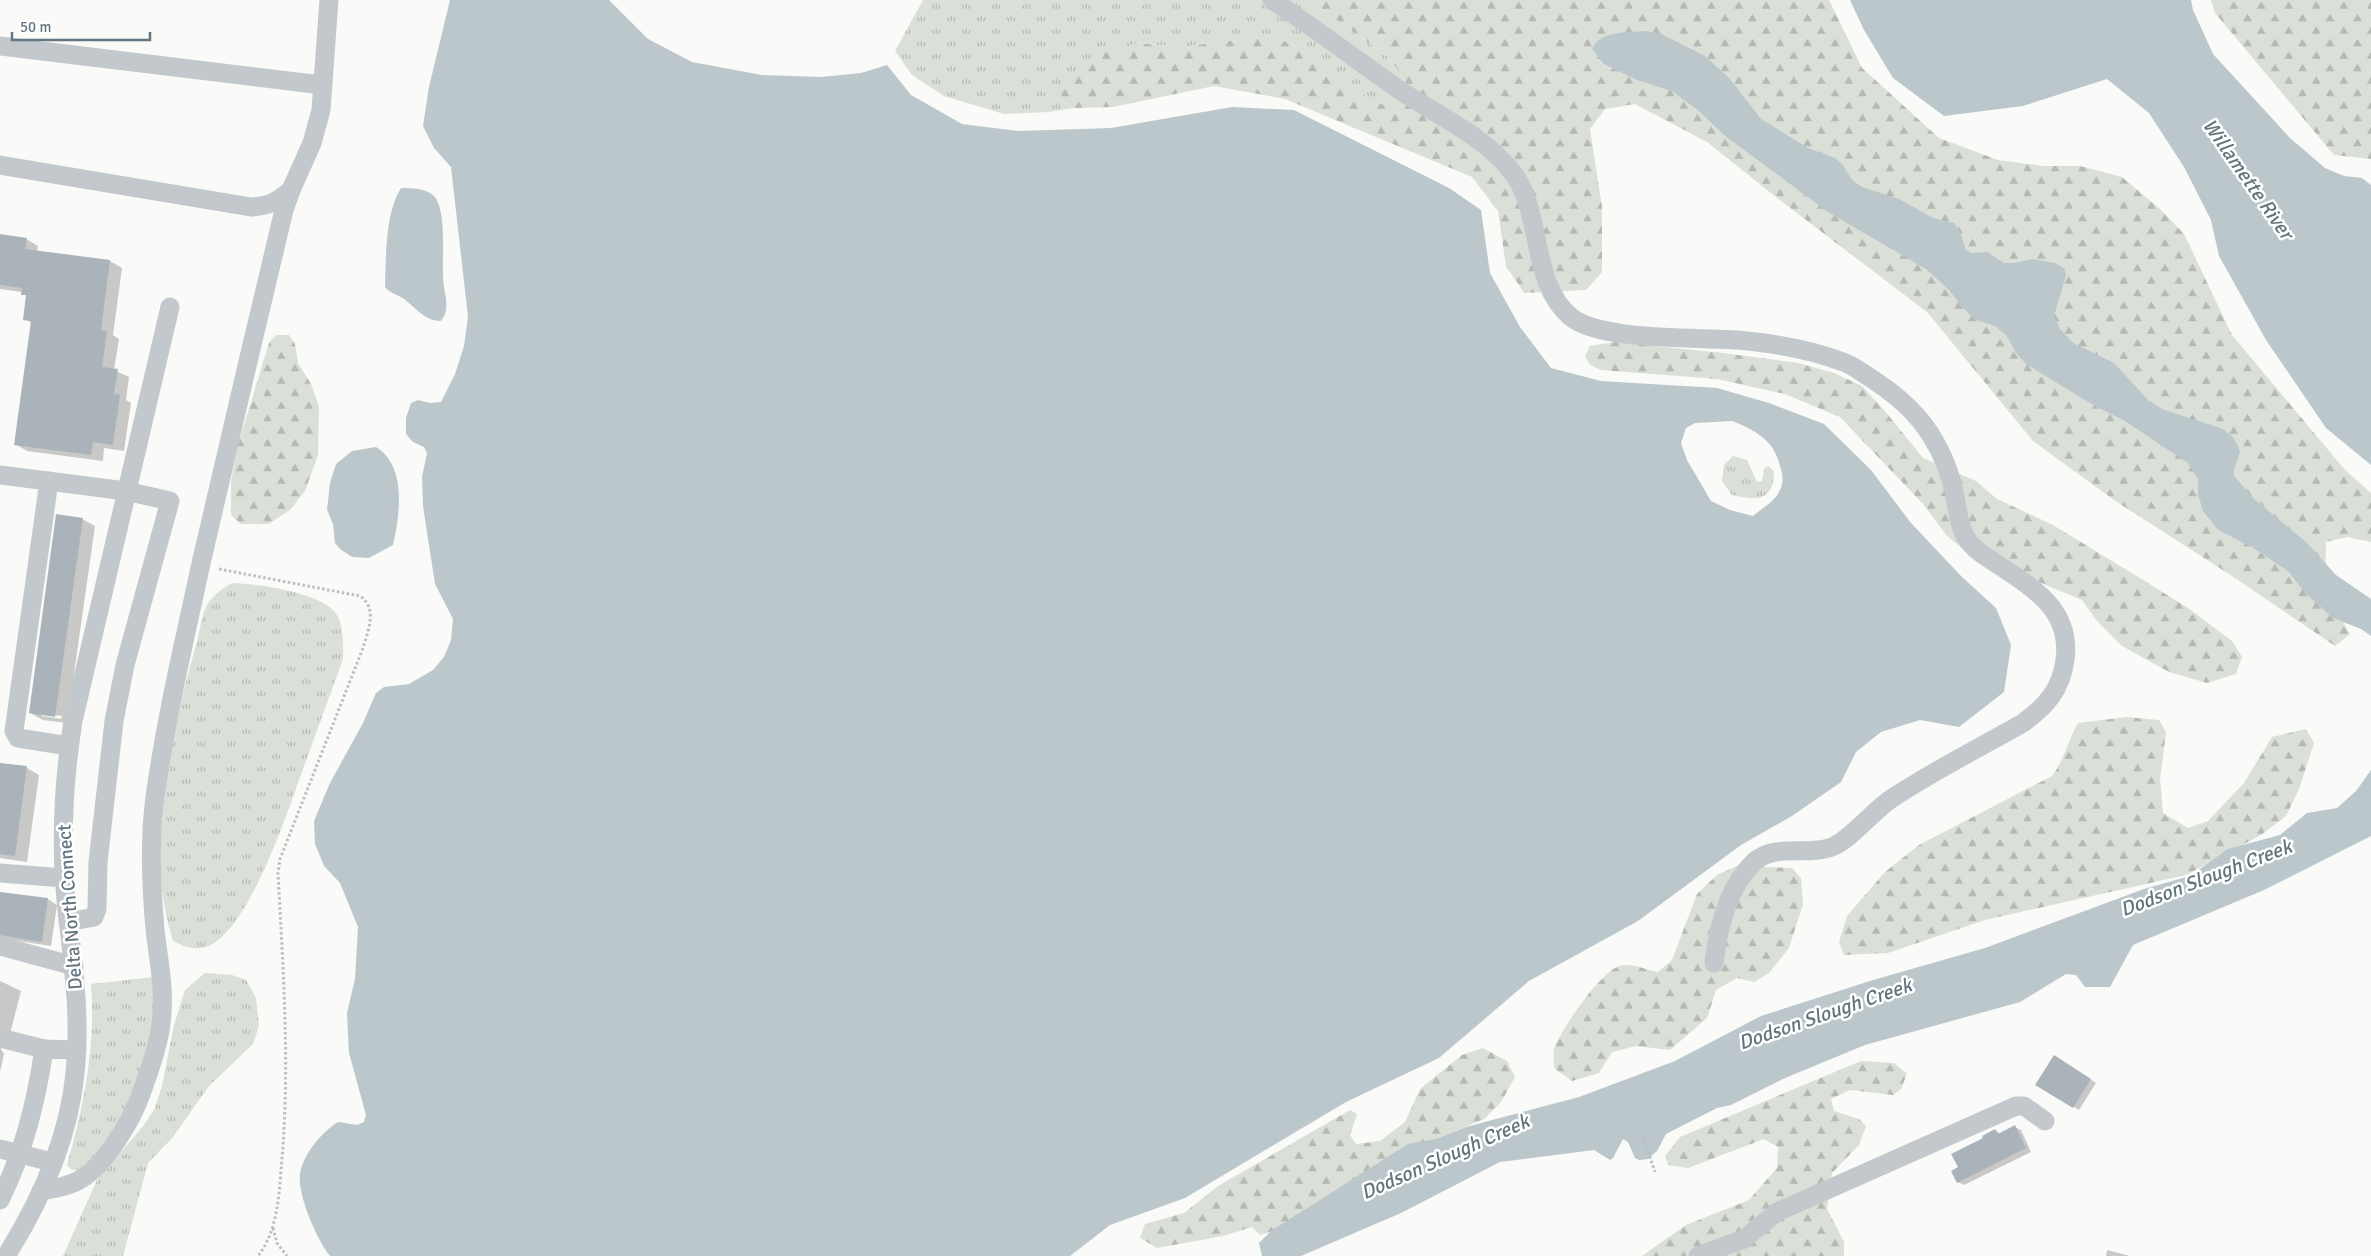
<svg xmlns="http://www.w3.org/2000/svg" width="2371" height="1256" font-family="Signika,sans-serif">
<defs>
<pattern id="grass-tufts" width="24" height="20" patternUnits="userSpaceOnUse" patternTransform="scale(1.25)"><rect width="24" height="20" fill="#dadfd7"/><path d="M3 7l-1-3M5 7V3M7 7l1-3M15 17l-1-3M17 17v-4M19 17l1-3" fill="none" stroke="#b4b9b4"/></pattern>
<pattern id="forest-firs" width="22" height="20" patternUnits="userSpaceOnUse" patternTransform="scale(1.25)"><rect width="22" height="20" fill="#dadfd7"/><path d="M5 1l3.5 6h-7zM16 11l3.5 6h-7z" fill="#b4b9b4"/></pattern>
</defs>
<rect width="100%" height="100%" fill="#fafaf8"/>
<!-- grass -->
<g fill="url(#grass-tufts)">
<polygon points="923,0 1309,0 1387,56 1404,78 1401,99 1383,106 1349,87 1293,45 1272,36 1180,47 1137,43 1060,100 1074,108 1048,112 1004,114 944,96 912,75 895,51"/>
<path d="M1733,456L1747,460L1757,482L1762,481L1764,470L1768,466L1774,471C1774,501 1757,501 1732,495L1722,481L1724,465Z"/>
<path d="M232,583C257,584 326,592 338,617C344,630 343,644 343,659C330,695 317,731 304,766C288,810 251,926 209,946C196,951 184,947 173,941C165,914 160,887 160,859C162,788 175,717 195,649C200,635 200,618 207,605C212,596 223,588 232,583Z"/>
<polygon points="205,973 232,975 246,980 256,998 259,1026 253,1044 209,1086 173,1137 148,1163 123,1256 63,1256 97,1180 144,1125 155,1108 162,1086 174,1025 185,990"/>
<path d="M154,977L155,1005L149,1046L126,1116L91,1160L77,1170H72L67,1165C84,1105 96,1046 91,984Z"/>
</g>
<!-- forest -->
<g fill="url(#forest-firs)">
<polygon points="1309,0 1829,0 1862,68 1939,138 1998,160 2043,166 2080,166 2122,177 2160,209 2184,234 2232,335 2345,470 2371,493 2371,542 2347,537 2326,542 2325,591 2350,634 2335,646 2232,576 2114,500 2033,441 1927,312 1781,201 1707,142 1635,104 1605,109 1590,129 1602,207 1602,272 1586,290 1524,293 1506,266 1498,211 1472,177 1285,99 1214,86 1113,107 1074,108 1060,100 1063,87 1101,54 1137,43 1180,47 1272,36 1293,45 1349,87 1383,105 1401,99 1404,78 1387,56"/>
<polygon points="2211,0 2371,0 2371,159 2334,155 2215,13"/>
<polygon points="276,335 289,335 295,344 298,363 311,384 319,406 318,455 305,491 291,509 269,524 241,524 231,515 231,481 238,445 269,343"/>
<polygon points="1615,342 1723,353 1798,363 1834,373 1862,386 1884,410 1923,458 1976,481 1997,499 2053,525 2143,580 2188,608 2232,641 2242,657 2236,674 2207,683 2169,672 2122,646 2097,621 2082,600 2034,580 1987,568 1947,536 1923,504 1840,417 1785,394 1717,379 1601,370 1590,365 1585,356 1590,346"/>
<path d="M2127,717L2159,720L2166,732L2160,779L2163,813L2188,828L2208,821L2244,783L2272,737L2306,729L2314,743L2299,789L2286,816L2261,835L2186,875L1985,920L1888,953L1844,955L1839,942L1847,916L1885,872L1919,845L2052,776C2064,760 2068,741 2078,723Z"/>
<path d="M1737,866L1792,868L1801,878L1803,904L1789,948L1769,973L1754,982L1737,978L1716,990L1707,1018L1670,1050L1636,1046L1612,1052L1599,1073L1572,1081L1554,1068C1554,1062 1553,1054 1554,1049C1561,1029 1599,975 1617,967C1630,961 1645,970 1658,972L1672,960L1697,894L1717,875Z"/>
<polygon points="1483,1048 1507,1061 1515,1077 1501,1102 1484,1119 1393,1157 1331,1193 1288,1226 1260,1235 1252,1227 1223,1236 1157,1248 1140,1238 1145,1224 1184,1213 1218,1186 1350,1110 1357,1114 1350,1135 1356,1144 1380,1141 1405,1122 1420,1089 1462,1055"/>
<polygon points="1861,1061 1894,1063 1907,1074 1901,1089 1893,1095 1850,1090 1831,1099 1834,1111 1859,1119 1866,1126 1859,1145 1832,1173 1827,1209 1844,1242 1844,1256 1642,1256 1686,1225 1749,1200 1777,1168 1778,1147 1764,1139 1688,1168 1668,1165 1665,1156 1680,1137"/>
</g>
<!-- water -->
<g fill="#bbc7cb" fill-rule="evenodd">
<path d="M450,0H609L648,39L692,62L762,75L821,77L861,73L887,65L911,95L962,124L1018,131L1111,128L1232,107L1294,110L1449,188L1481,210L1490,273L1520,327L1551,368L1601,381L1717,388L1769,403L1824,424L1871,470L1911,523L1962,577L1996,608L2011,645L2004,692L1959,727L1920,720L1881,732L1856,752L1841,782L1792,816L1741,845L1638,921L1529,981L1439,1058L1346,1102L1185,1198L1110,1225L1070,1256H330C317,1240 297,1194 300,1174C303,1154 322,1132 338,1122L357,1125L364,1122L366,1115L349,1053L347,1013L355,979L358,927L340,883L324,866L315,844L314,821L330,783L363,723L376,693L384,687L409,684L433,670L444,657L451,640L453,619L435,584L423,506L422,477L427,453L424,447L413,442L406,434V418L411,403L418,400L430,403L441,402L455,374L464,346L468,317L451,167L434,148L423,126L429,87ZM1732,421C1755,430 1774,440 1780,466C1783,475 1784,483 1779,492C1774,502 1761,509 1753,516L1730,510L1711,501L1687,460L1681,443L1686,428L1695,423Z"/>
<polygon points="1850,0 2191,0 2193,10 2213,54 2290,138 2325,168 2344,176 2362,178 2371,185 2371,465 2326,428 2266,340 2219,256 2211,220 2184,167 2149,113 2107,79 2023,106 1944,116 1893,78 1864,30"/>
<path d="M1646,31L1661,34L1705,56L1730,79L1761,119L1808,148L1835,158L1842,164L1852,180L1862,187L1899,199L1933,218L1954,223L1960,232L1966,250L1971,253L1987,252L2004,263H2015L2032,259L2055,263L2064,268L2066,275L2054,316L2060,329L2073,343L2114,363L2149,401L2164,410L2221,428L2232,436L2238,446L2240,453L2234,470V476L2254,499L2306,542L2336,575L2371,599V636L2361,629L2333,618L2306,594L2289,572L2252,547L2218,530L2203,511L2198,494V479L2188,463L2125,421L2095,406L2026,364L2017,354L2006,335L1995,326L1976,320L1963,308L1949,290L1926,269L1828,212L1724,135L1699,111L1672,91L1637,80L1604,64L1592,49C1600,30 1628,33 1646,31Z"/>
<path d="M401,188C411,188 426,188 434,196C447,210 442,258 443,276C443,289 449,302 445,314C444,317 442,319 441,321C422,321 413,303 399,296C393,293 389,292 385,287C386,257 385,213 401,188Z"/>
<path d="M376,447C407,466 400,514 393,545L369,558L352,557L340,549L335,543L333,524L327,510L330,483L336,464L352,451Z"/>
<polygon points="2371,770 2371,836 2264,890 2133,945 2110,987 2085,987 2076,975 2066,974 2020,1002 1865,1045 1785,1078 1731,1105 1717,1108 1666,1134 1657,1151 1648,1159 1639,1160 1635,1158 1628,1142 1623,1139 1613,1158 1610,1160 1594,1150 1500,1162 1401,1213 1301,1256 1262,1256 1259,1243 1271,1231 1408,1144 1436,1139 1466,1127 1579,1097 1675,1061 1761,1016 1873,980 1985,948 2144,889 2190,876 2228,849 2280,835 2307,813 2337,808 2356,791"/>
</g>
<!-- shadow -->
<g fill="#0003" fill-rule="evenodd">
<polygon points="0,236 26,239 38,246 37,252 110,261 122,268 113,335 119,339 114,370 129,377 126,400 131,403 124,451 104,448 103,461 27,451 15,444 32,323 25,319 28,297 22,292 0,289"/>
<path d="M82,519L95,526L67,723L43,720L30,713ZM42,714L62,716L61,719L42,716Z"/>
<polygon points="0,764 27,768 39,775 27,862 0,858"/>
<polygon points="0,893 48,899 57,905 51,946 0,938"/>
<polygon points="0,981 21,991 10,1034 1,1042 1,1049 4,1054 0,1072"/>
<polygon points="2054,1057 2096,1083 2079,1110 2037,1084"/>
<polygon points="2015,1127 2021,1130 2031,1152 1964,1185 1958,1182 1959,1168 1984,1138 1995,1130 2001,1134"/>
<polygon points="2107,1250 2130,1256 2106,1256"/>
</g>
<!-- building -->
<g fill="#aab3b9">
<polygon points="0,234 27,238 25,249 110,260 101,330 107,331 102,367 118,369 114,394 120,395 113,445 93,442 91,455 14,445 31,321 23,320 26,295 21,295 22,288 0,285"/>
<polygon points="56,514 83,518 55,717 29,713"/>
<polygon points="0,763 27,766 15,856 0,854"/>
<polygon points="0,892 48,898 42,942 0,935"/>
<polygon points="2054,1055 2091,1079 2073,1108 2035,1085"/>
<polygon points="2015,1125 2026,1148 1957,1183 1951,1171 1958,1167 1951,1154 1983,1138 1982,1136 1995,1129 1998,1134"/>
</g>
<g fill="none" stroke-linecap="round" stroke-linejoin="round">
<!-- path -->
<g stroke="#bbbfc2" stroke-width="3" stroke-dasharray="2.5 2.5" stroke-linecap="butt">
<path d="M219,569L360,596C378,608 368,631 363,648L280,859L278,873C283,968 290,1063 282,1158C279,1191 279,1229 258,1256"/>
<polyline points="1652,1133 1643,1137 1655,1172"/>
<polyline points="273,1228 277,1243 287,1256"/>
</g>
<!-- minor -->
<g stroke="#c3c8cc" stroke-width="19">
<path d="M1272,0C1316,29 1358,61 1401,91C1438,116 1485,136 1513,173C1543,213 1530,284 1571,317C1600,341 1697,337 1737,340C1772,343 1810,349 1843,362C1853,365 1861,372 1869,377C1912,404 1938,434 1952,483C1957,500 1957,521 1965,536C1971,547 1981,554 1991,560C2029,586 2072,607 2065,660C2061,690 2046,706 2023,723C1979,748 1933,771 1891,799C1873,811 1850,840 1832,847C1809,856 1774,843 1754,862C1728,887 1718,928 1714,963"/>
<polyline points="0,46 322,85"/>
<path d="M0,165L251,207C269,206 277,202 291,190"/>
<polyline points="0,475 126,491 170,501 125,665 114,721 98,862 97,909 94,917 68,922"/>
<polyline points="49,481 14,731 18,738 69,746"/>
<polyline points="0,873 64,878"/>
<polyline points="0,946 74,966"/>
<polyline points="0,1038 44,1049"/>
<polyline points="0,1149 52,1162"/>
<path d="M41,1191C54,1188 69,1187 81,1179C105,1165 132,1120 141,1094C150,1069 161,1039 162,1013C164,984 158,957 155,929C151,885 149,841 155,797C166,717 185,638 202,559C229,443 256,326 284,210L291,190L312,143L321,110L329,0"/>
<path d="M0,1200C24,1151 36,1103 44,1049L77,1050"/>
<path d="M6,1256C40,1202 69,1137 75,1073C81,1018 73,964 67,910C60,846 63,784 73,721L170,307"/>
<polyline points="1698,1256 1744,1239 1777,1212 2016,1106 2024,1106 2045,1121"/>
</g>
</g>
<g text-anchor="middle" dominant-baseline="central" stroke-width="5" stroke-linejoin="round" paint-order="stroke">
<!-- street labels -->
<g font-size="19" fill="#657683" stroke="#fff">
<text transform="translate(70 907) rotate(-94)">Delta North Connect</text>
</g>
<!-- water labels -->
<g font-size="20" font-style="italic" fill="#60757c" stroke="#fff">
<text transform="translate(2248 179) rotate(55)">Willamette River</text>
<text transform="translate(2206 878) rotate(-21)">Dodson Slough Creek</text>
<text transform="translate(1825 1014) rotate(-19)">Dodson Slough Creek</text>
<text transform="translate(1445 1157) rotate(-24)">Dodson Slough Creek</text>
</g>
</g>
<!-- scale -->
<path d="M12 32v8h138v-8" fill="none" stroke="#657683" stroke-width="2.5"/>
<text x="20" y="32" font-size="15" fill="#657683" stroke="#ffffff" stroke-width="4" paint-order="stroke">50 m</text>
</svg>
